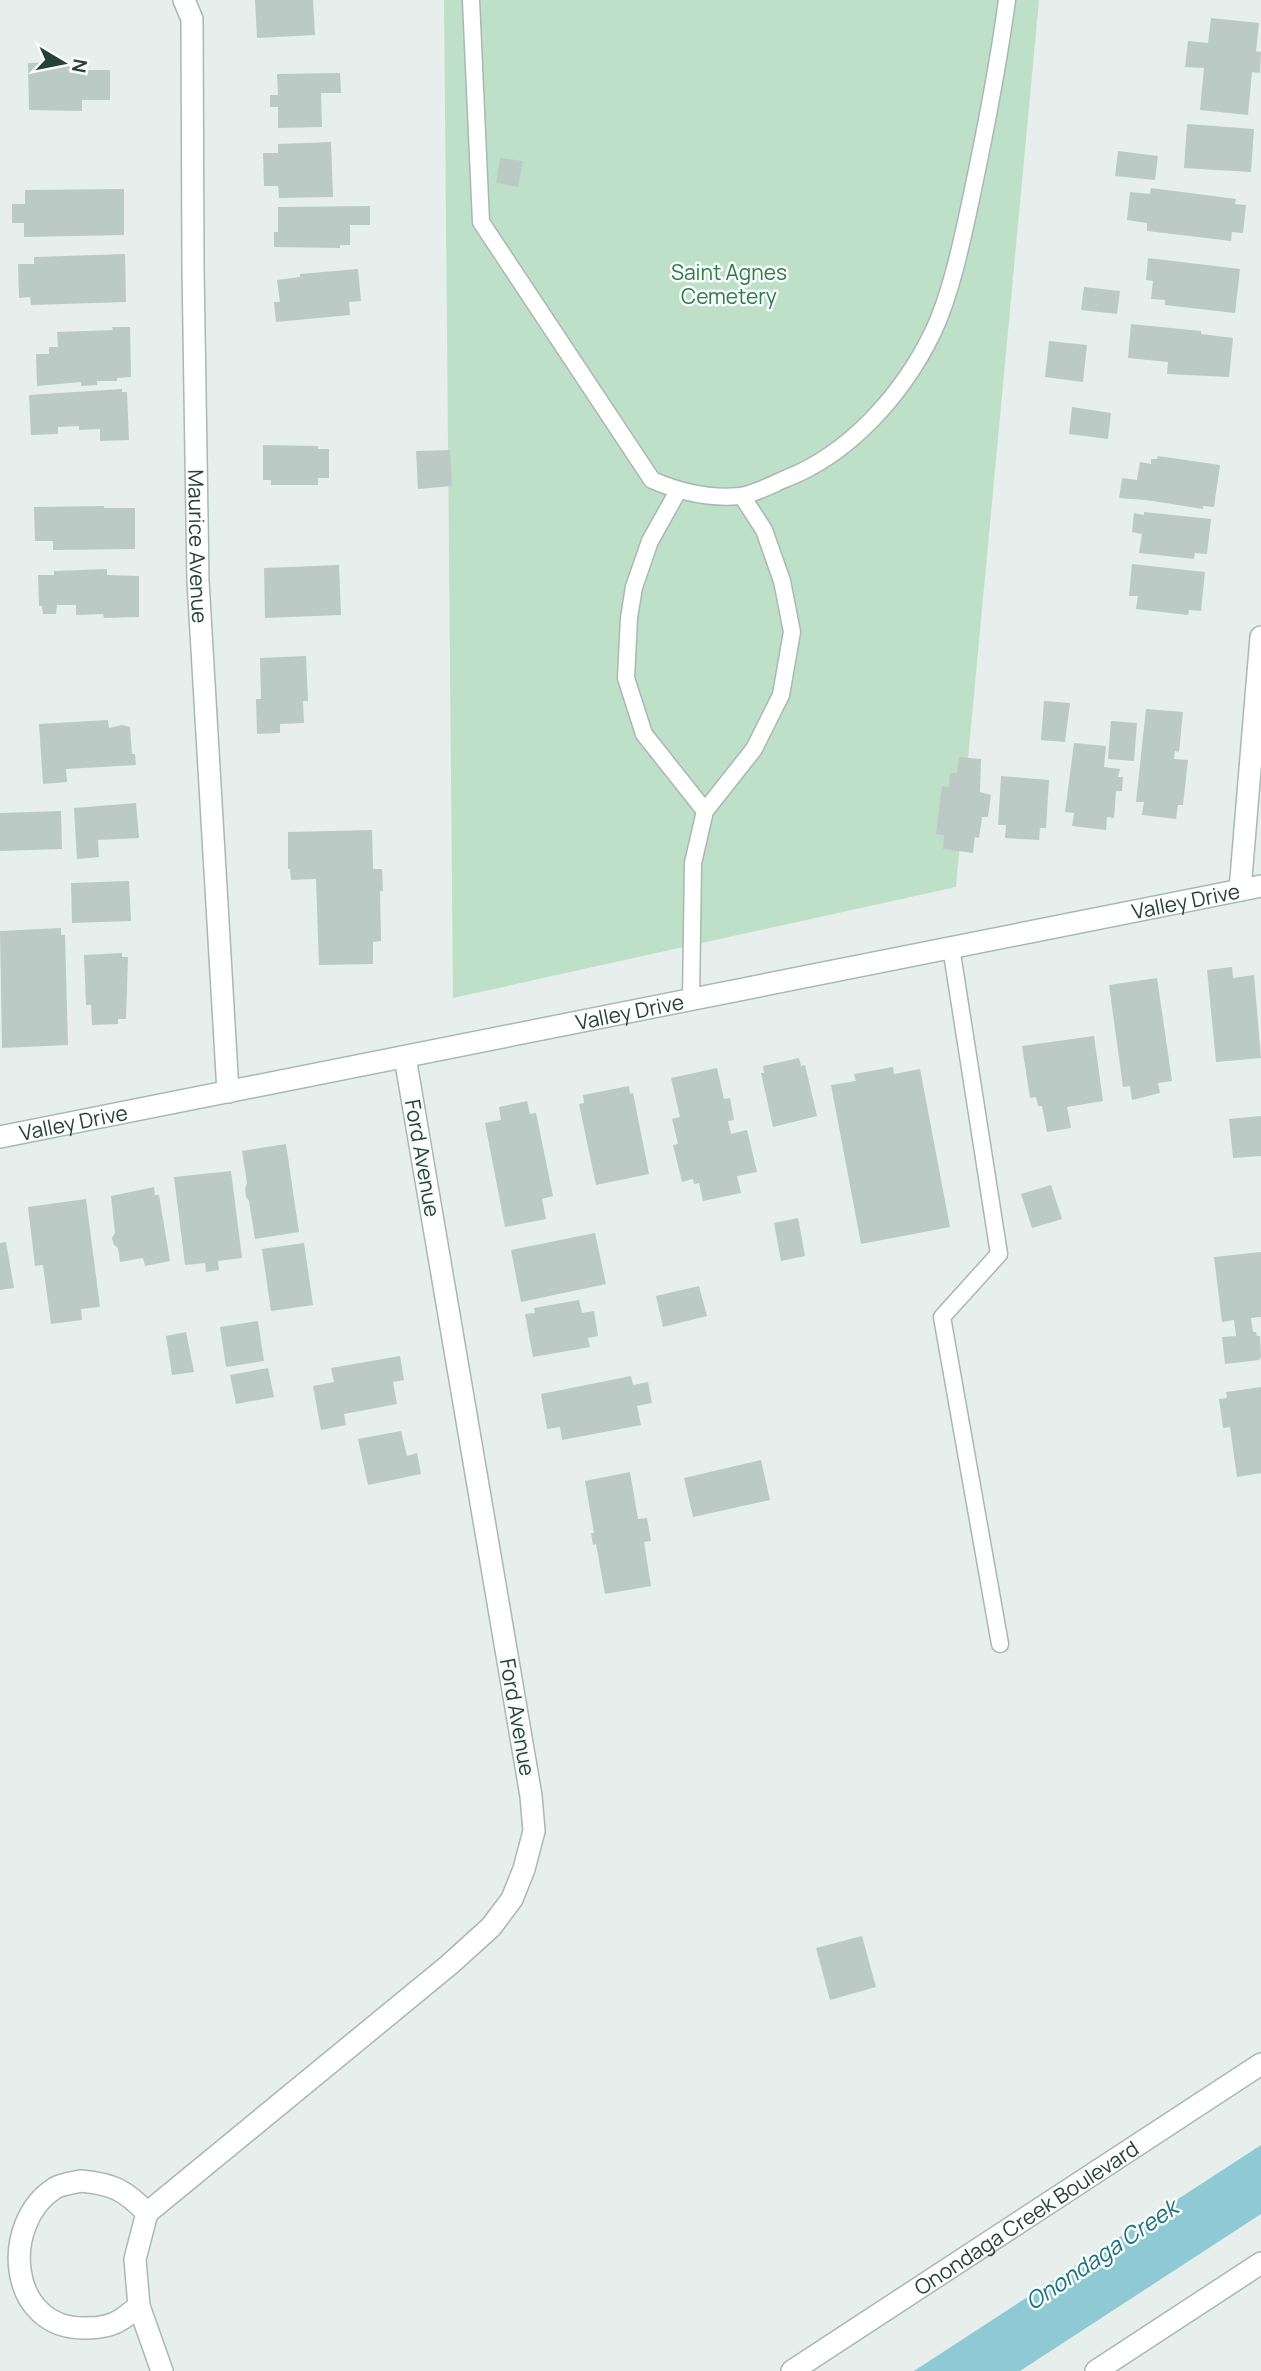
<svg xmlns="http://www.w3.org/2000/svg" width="1261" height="2371" font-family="Manrope,sans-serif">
<rect width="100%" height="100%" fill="#e6efeb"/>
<!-- green -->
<polygon fill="#bfe0c8" points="444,0 1039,0 956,887 453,998"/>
<!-- water -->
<polygon fill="#8ec9d4" points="1261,2145 1261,2214 1020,2371 914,2371"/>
<!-- building -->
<g fill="#bbcac4">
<polygon points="255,0 313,0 315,35 257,38"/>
<polygon points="1211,18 1259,23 1256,51 1261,52 1260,73 1252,72 1248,115 1200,110 1204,68 1185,67 1188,41 1208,43"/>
<polygon points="80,62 80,70 110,70 110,100 82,100 82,111 29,110 28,63"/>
<polygon points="340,73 341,93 321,93 322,127 278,128 278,107 270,107 270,95 278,95 277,74"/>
<polygon points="1187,124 1254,129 1251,172 1184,168"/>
<polygon points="331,142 333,197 279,198 278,186 264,186 263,153 278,153 278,144"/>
<polygon points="1118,151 1158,156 1155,180 1115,176"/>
<polygon points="500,158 523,161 518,187 496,183"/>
<polygon points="1151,188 1236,199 1235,204 1246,205 1243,233 1232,232 1231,241 1147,231 1147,223 1127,220 1130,192 1150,194"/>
<polygon points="124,189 124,235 24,237 24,223 12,223 12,204 25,204 25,190"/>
<polygon points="370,206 370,225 350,225 350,245 340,245 340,248 274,247 274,232 278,232 278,207"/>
<polygon points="125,254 126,302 31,305 30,297 19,298 18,264 34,264 34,257"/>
<polygon points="1148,258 1240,269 1235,313 1165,305 1165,300 1151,299 1153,281 1146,280"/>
<polygon points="358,269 361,301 349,302 350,315 276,322 274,302 280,302 277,280 300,277 300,274"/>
<polygon points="1084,287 1120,291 1117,314 1081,310"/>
<polygon points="1131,324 1201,331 1201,334 1233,338 1229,377 1167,374 1168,362 1128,358"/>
<polygon points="112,327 130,327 131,377 117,378 117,381 97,381 97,385 81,386 81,382 37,386 36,354 49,354 49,347 58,347 57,332 113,330"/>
<polygon points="1049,341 1087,345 1083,382 1045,377"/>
<polygon points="122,389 122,392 127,392 129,440 100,441 100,429 79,430 79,426 58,427 58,434 31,435 29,395"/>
<polygon points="1072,407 1111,413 1108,439 1069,434"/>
<polygon points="263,445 318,446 318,449 329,449 329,478 318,478 318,485 271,485 271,480 263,480"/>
<polygon points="450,450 452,486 418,489 416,451"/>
<polygon points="1158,456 1220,465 1214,507 1203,506 1203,509 1146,500 1119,498 1122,478 1137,480 1140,462 1151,464 1151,459 1157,459"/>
<polygon points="104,506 104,508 135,508 135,549 53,550 53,541 35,541 34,507"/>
<polygon points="1144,512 1211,519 1207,554 1195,553 1194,559 1139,553 1142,534 1132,532 1134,513 1144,515"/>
<polygon points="1132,564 1205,572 1201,611 1189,610 1188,615 1136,609 1138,596 1129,596"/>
<polygon points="339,565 341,615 265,618 264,568"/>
<polygon points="107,569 107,575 139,576 139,617 104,618 103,614 76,615 76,605 57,605 56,614 43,614 42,606 39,606 38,575 54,575 54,571"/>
<polygon points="306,656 308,701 303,701 304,723 280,724 280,733 257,734 256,699 261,699 260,658"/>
<polygon points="1044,701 1070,703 1065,742 1041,740"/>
<polygon points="1146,709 1183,712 1179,752 1175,751 1174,759 1188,760 1183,805 1178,805 1176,819 1142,815 1144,802 1136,802"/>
<polygon points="108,720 109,728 122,725 130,727 132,754 135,754 136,765 66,769 67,782 43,784 39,724"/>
<polygon points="1111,721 1137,723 1134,761 1108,759"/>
<polygon points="1074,743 1106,746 1104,767 1120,769 1118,777 1123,777 1122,791 1116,791 1114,818 1107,817 1106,830 1072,826 1074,813 1065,812"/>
<polygon points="959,757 981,759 980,792 991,795 988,817 982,817 979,838 975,837 973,853 943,849 944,835 936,834 942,786 949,787 950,773 957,773"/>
<polygon points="1001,776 1049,780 1046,828 1040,828 1039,840 1005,838 1006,825 998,825"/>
<polygon points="136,803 139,838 98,840 99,857 77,859 74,808"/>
<polygon points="61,811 62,849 0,851 0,813"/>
<polygon points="372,830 373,869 382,869 383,891 380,891 381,941 373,942 373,964 319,965 316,879 291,880 290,869 288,869 288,832"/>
<polygon points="129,881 131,921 72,923 71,883"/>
<polygon points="61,928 61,935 65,935 68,1045 2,1048 0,931"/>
<polygon points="122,953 122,957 128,957 126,1019 118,1019 118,1024 92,1025 91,1005 86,1005 84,955"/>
<polygon points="1232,967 1233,978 1254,975 1261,1058 1216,1062 1207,970"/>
<polygon points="1157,978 1172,1081 1158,1083 1160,1093 1132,1100 1130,1086 1123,1087 1109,985"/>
<polygon points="1094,1036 1103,1101 1067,1107 1071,1128 1047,1132 1042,1106 1038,1106 1036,1097 1030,1098 1022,1046"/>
<polygon points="799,1058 801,1066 805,1065 817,1116 773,1127 761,1073 764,1073 763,1066"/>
<polygon points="893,1067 894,1074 920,1069 950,1227 861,1244 831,1085 856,1081 854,1074"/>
<polygon points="717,1068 724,1099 730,1098 734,1120 728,1121 731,1134 747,1130 757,1172 737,1176 741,1193 703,1201 699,1183 694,1184 693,1179 682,1182 673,1145 678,1144 672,1119 680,1117 671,1078"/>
<polygon points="629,1086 630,1094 633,1093 649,1174 596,1185 579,1104 584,1103 583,1095"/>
<polygon points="527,1101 530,1114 536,1113 553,1196 542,1199 546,1219 505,1227 485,1123 501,1120 499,1107"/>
<polygon points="1261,1116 1261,1156 1233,1158 1229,1119"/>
<polygon points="286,1144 299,1232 255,1239 249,1201 246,1197 245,1189 247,1183 242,1151"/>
<polygon points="231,1171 242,1258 218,1261 219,1270 206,1272 205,1263 185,1265 174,1177"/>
<polygon points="1051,1185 1062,1219 1032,1228 1021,1194"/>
<polygon points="154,1187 155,1195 159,1195 170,1261 145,1266 143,1258 120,1262 118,1248 114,1245 112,1238 115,1233 111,1196"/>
<polygon points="86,1199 100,1307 81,1309 82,1320 51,1324 43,1265 35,1266 28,1207"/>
<polygon points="798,1218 805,1256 781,1261 774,1223"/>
<polygon points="595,1233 606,1284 521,1302 511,1250"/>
<polygon points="6,1242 14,1288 0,1290 0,1243"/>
<polygon points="304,1243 313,1305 271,1311 262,1249"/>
<polygon points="1261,1252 1261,1317 1251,1318 1253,1332 1256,1332 1257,1336 1260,1336 1261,1357 1259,1360 1225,1364 1222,1337 1236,1336 1234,1320 1222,1322 1214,1257"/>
<polygon points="699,1286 707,1316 663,1327 656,1296"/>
<polygon points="579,1300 582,1313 594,1311 598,1336 588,1338 590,1347 533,1357 525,1314 535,1313 534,1308"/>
<polygon points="258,1321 264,1361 226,1367 220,1327"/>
<polygon points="186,1332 194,1372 172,1375 166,1336"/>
<polygon points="400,1356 404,1380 393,1382 397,1404 344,1414 346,1425 321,1430 313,1386 334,1382 331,1368"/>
<polygon points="268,1368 274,1397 236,1404 230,1375"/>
<polygon points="631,1376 633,1385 648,1382 652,1403 637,1406 641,1425 562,1440 560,1427 547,1429 541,1394"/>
<polygon points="1261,1387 1261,1473 1237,1477 1230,1427 1223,1428 1219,1399 1227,1398 1226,1392"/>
<polygon points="401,1431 407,1456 417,1453 421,1474 368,1485 358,1439"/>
<polygon points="761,1460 770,1500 693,1517 684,1478"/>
<polygon points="630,1472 638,1519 647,1518 651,1541 644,1542 651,1586 605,1594 596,1544 593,1545 591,1533 594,1533 585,1481"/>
<polygon points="862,1936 876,1987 830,2000 816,1948"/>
</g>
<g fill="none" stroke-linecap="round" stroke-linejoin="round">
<!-- service casing -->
<g stroke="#a8b8b2" stroke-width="19">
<g id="service">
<path d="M471,0L481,222L652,480C680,492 710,499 740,496C755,494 771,485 785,479C850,454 903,394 933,332C951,294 962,241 971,199C985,133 998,67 1007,0"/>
<polyline points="678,491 650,541 634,587 629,618 626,678 644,734 705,811"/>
<polyline points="951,947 999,1254 942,1317 1000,1644"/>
<polyline points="691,1000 693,863 705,811 754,749 781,695 792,632 782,581 764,530 742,496"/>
</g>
</g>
<!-- minor casing -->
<g stroke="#a8b8b2" stroke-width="24">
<g id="minor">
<path id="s1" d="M184,0L192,19L193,267L198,581L228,1092"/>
<polyline points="1240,890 1261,637"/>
<path d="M81,2181C113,2184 125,2190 147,2213L135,2259L139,2306C134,2310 128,2315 122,2319C112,2326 98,2328 86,2328C7,2330 0,2223 55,2188C62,2184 72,2183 81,2181Z"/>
<polyline points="147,2213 449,1965 491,1927 512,1899 524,1869 534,1831 531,1796 405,1057"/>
<polyline points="139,2306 162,2371"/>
<path id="s2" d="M792,2371L1261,2064"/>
<polyline points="1096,2371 1261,2263"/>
</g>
</g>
<!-- secondary casing -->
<g stroke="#a4bbb3" stroke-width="24">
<g id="secondary">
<path id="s3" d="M0,1137L1261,886"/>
</g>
</g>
<!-- service -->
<use href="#service" stroke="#fff" stroke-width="16"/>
<!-- minor -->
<use href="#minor" stroke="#fff" stroke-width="21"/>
<!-- secondary -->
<use href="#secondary" stroke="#fff" stroke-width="21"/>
</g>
<g text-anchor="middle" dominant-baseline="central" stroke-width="5" stroke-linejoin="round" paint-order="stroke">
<!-- park labels -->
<g font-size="21" fill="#2d7a4b" stroke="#f7fbf9">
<text x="729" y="272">Saint Agnes<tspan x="729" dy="24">Cemetery</tspan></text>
</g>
<!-- street labels -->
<g font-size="21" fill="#24423a" stroke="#f7fbf9">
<text stroke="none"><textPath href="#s1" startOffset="548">Maurice Avenue</textPath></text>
<text stroke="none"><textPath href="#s3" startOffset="1209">Valley Drive</textPath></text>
<text stroke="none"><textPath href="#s3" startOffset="642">Valley Drive</textPath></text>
<text stroke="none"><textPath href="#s3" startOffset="75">Valley Drive</textPath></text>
<text transform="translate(423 1158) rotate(80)">Ford Avenue</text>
<text transform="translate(518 1717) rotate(80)">Ford Avenue</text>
<text stroke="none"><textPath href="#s2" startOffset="280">Onondaga Creek Boulevard</textPath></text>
</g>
<!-- water labels -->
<g font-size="23" font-style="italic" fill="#1c6f80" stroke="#f7fbf9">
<text transform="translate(1101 2254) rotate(-34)">Onondaga Creek</text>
</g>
</g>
<!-- north arrow -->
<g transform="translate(63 63) rotate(100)" stroke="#f7fbf9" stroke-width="5" paint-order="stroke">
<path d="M0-5L12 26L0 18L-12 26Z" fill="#24423a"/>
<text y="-10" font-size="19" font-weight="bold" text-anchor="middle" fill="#24423a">N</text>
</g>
</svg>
